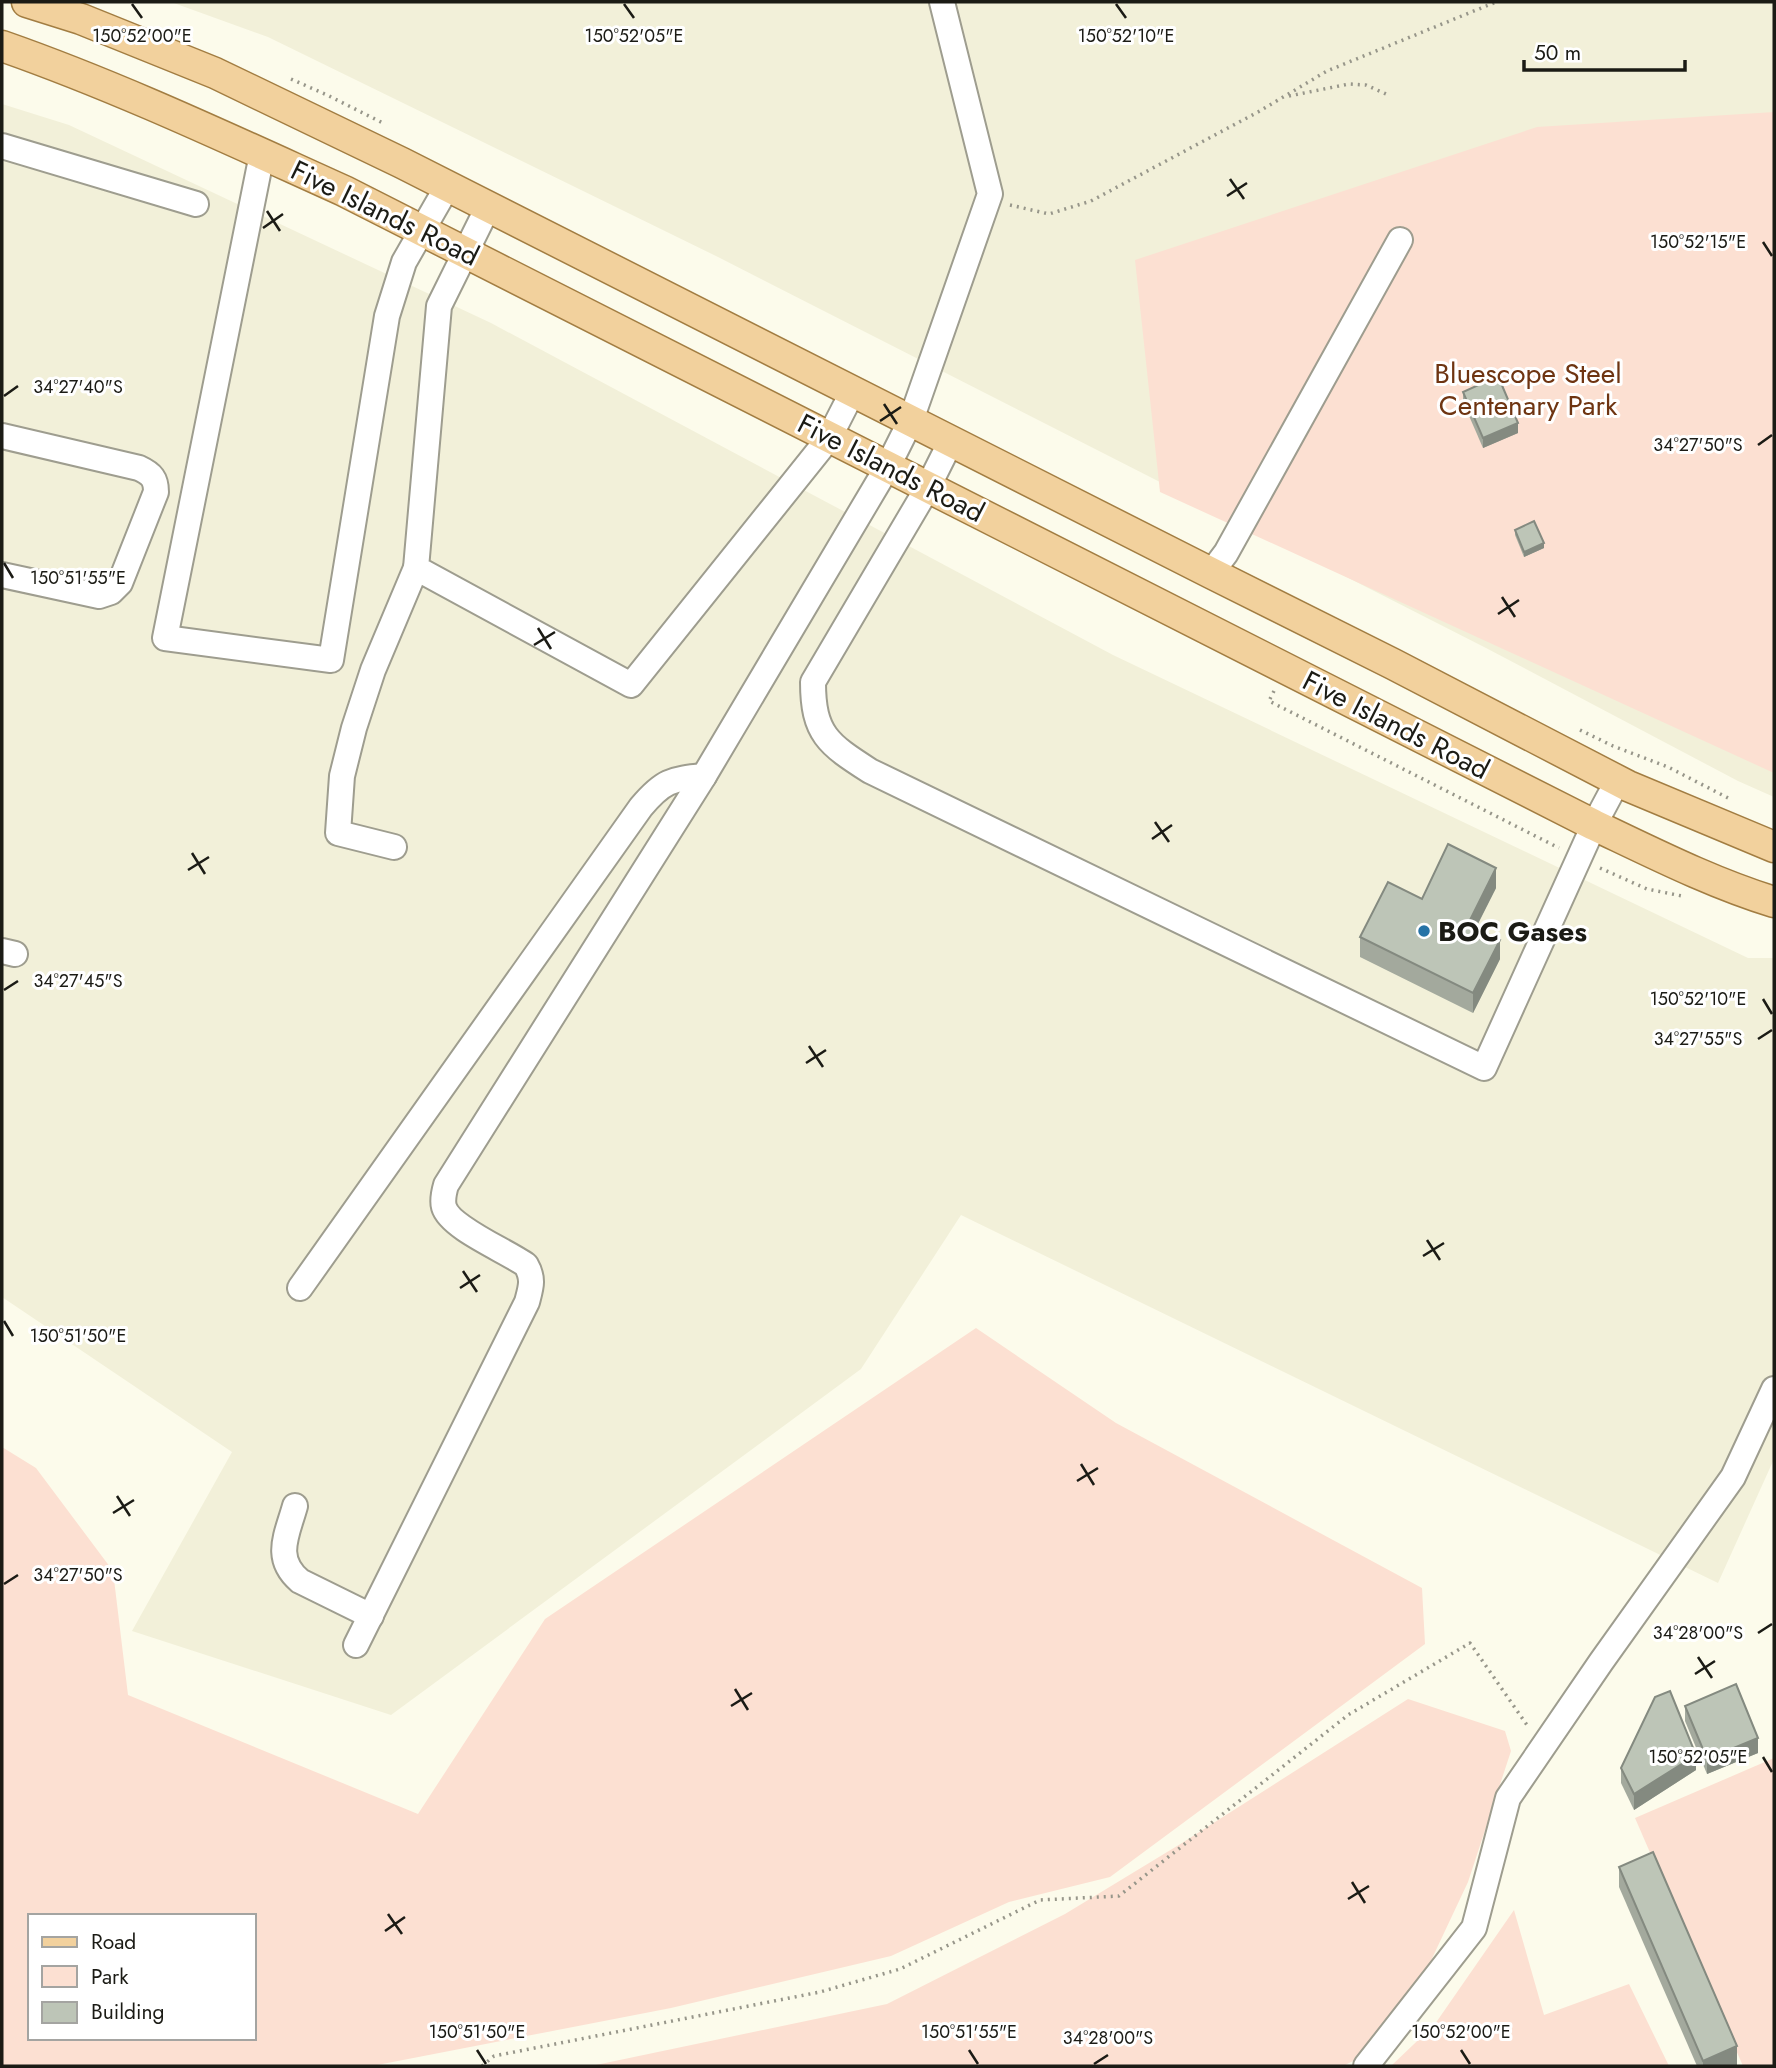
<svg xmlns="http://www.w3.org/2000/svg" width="1776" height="2068" font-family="Jost,sans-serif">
<rect width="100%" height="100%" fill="#fcfbeb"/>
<!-- built -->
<g fill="#f2f0d9">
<polygon points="171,2 1774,2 1774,797 1738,781 1486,648 718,257 268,37"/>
<polygon points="2,104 69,125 491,323 1113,655 1748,958 1774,958 1774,1459 1718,1583 961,1215 861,1369 391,1715 132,1631 232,1452 2,1297"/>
</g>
<!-- green -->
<g fill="#fce0d2" fill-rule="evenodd">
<polygon points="1774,112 1774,773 1160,492 1135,260 1537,127"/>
<path d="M976,1328L1116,1423L1422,1588L1425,1644L1110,1877L1009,1902L891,1956L671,2008L372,2066H2V1447L36,1468L113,1571L128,1695L418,1814L545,1619ZM30,1916H254V2038H30Z"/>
<polygon points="1408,1699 1505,1731 1511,1751 1468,1882 1428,1967 1357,2059 1343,2066 591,2066 887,2004 1065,1914 1182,1843"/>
<polygon points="1774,1758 1774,2066 1743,2066 1635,1818"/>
<polygon points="1514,1910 1544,2015 1629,1984 1669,2066 1391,2066 1435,2024"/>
</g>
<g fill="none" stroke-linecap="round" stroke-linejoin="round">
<!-- minor casing -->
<g stroke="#9e9d8f" stroke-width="28">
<g id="minor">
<polyline points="2,146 196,204"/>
<polyline points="262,154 165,638 331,660 387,316 404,262 447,187"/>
<polyline points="488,207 439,306 416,568 631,685 829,438 853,391"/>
<path d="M2,436L139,468C152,474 156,479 156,492L120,583L111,592L99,596L2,575"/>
<path d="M951,441L928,487L813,682C813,734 828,744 870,771L1484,1068L1594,825L1618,780"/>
<polyline points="1211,573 1226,553 1400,240"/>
<polyline points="394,847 338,833 342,776 354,728 373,670 416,568"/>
<polyline points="2,951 15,954"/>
<path d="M300,1288L641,807C663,781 671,779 704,776"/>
<path d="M295,1506C287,1535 273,1558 300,1581L371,1616"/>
<path d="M356,1645L527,1302C531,1287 534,1279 526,1265C507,1251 450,1228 444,1207C442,1200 444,1192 446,1185L704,776L888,466L911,420L990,194L942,2"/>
<polyline points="1366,2066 1474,1928 1508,1798 1601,1662 1733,1477 1774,1389"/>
</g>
</g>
<!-- major casing -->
<g stroke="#a27d42" stroke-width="33">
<g id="major">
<polyline points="27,2 81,19 215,73 402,163 1211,573 1393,664 1628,786 1774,847"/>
<path d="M2,46C119,87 231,140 344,191L1594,825C1653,853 1712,883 1774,902"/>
</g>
</g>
<!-- path -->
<g stroke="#97968a" stroke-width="3.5" stroke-dasharray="2 5" stroke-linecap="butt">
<polyline points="291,79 327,95 385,124"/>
<polyline points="1289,96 1349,84 1366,85 1386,94"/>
<polyline points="1010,205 1049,214 1091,201 1258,112 1327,71 1496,2"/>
<polyline points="1274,691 1269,701 1559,848"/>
<polyline points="1580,730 1613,746 1668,767 1732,800"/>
<polyline points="1600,868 1647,889 1682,896"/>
<polyline points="482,2066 494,2056 820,1992 900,1969 1040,1900 1119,1896 1348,1715 1470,1643 1529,1728"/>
</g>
<!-- minor -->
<use href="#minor" stroke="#fff" stroke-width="24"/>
<!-- major -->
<use href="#major" stroke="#f2d19d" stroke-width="30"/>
</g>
<!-- wall -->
<g fill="#a3a99d">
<polygon points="1463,392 1518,433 1483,448 1463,402"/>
<polygon points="1515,530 1544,548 1524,557 1515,535"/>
<polygon points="1496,888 1476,928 1500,959 1473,1013 1360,957 1360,937 1422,899"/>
<polygon points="1685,1706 1758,1753 1707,1774 1685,1721"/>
<polygon points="1621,1768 1696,1770 1634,1810 1621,1783"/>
<polygon points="1619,1867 1737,2066 1697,2066 1619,1887"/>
</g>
<!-- shaded-wall -->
<g fill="#848a80">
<polygon points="1518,423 1518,433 1483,448 1483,438"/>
<polygon points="1544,543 1544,548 1524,557 1524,552"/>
<polygon points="1496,868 1496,888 1468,943 1468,924"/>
<polygon points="1500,940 1500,959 1473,1013 1473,993"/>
<polygon points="1758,1738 1758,1753 1707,1774 1707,1759"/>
<polygon points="1696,1755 1696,1770 1634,1810 1634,1794"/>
<polygon points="1737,2046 1737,2066 1703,2066 1703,2061"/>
</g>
<!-- building -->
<g fill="#bdc5b7" stroke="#848a80" stroke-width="2">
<polygon points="1498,376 1518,423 1483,438 1463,392"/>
<polygon points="1534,521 1544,543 1524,552 1515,530"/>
<polygon points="1448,844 1496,868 1468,924 1500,940 1473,993 1360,937 1388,882 1422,899"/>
<polygon points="1736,1684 1758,1738 1707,1759 1685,1706"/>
<polygon points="1670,1691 1696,1755 1634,1794 1621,1768 1655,1697"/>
<polygon points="1653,1852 1737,2046 1703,2061 1619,1867"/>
</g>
<!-- ticks -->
<path fill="none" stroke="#1b1b15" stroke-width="2.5" d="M132,4L142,18M624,4L634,18M1116,4L1126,18M1230,179L1244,199M1227,196L1247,183M267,211L280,231M263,228L283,214M1763,242L1772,256M4,396L18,386M884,404L897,424M880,421L901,407M1758,445L1772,435M4,563L13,578M1502,597L1515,617M1498,614L1519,600M538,628L551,649M534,645L555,632M1155,822L1169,842M1152,839L1172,825M192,853L205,874M188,870L209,857M4,990L18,981M1763,999L1772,1014M1758,1039L1772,1030M809,1046L823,1067M806,1063L826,1050M1427,1240L1440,1260M1423,1256L1444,1243M463,1271L477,1292M460,1288L480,1275M4,1321L13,1336M1081,1464L1094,1485M1077,1481L1098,1468M117,1496L130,1516M113,1513L134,1500M4,1584L18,1575M1758,1633L1772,1624M1698,1657L1712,1678M1695,1674L1715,1661M735,1689L748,1710M731,1706L752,1693M1763,1757L1772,1772M1352,1882L1365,1903M1348,1899L1369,1886M388,1914L402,1934M385,1931L405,1917M477,2050L486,2064M969,2050L978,2064M1461,2050L1470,2064M1094,2064L1108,2055"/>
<!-- markers -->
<circle fill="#2673a6" stroke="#fff" stroke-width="2.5" cx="1424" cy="931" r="7"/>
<g text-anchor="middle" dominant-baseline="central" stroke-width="6" stroke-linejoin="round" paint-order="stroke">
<!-- street labels -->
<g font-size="28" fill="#1b1b15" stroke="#fff">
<text transform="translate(385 213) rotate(26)">Five Islands Road</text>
<text transform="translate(891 468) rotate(27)">Five Islands Road</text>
<text transform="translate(1396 725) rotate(27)">Five Islands Road</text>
</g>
<!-- park labels -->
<g font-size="28" fill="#6e3411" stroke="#fff">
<text x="1528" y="373">Bluescope Steel<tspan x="1528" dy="32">Centenary Park</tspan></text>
</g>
<!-- poi labels -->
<g font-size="28" font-weight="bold" fill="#1b1b15" stroke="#fff" text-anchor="start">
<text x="1438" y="931">BOC Gases</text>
</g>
</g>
<g font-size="18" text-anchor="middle" fill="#1b1b15" stroke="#fff" stroke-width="6" stroke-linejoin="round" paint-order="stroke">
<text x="1126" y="42">150°52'10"E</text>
<text x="142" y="42">150°52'00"E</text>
<text x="634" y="42">150°52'05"E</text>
<text x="1698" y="248">150°52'15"E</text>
<text x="78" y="393">34°27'40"S</text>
<text x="1698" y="451">34°27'50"S</text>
<text x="78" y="584">150°51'55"E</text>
<text x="78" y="987">34°27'45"S</text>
<text x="1698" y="1005">150°52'10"E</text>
<text x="1698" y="1045">34°27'55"S</text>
<text x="78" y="1342">150°51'50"E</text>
<text x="78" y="1581">34°27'50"S</text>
<text x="1698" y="1639">34°28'00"S</text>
<text x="1698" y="1763">150°52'05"E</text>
<text x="477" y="2038">150°51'50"E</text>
<text x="969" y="2038">150°51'55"E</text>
<text x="1461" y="2038">150°52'00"E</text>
<text x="1108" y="2044">34°28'00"S</text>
</g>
<!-- border -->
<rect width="1776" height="2068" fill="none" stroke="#1b1b15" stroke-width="7"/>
<!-- legend -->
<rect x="28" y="1914" width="228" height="126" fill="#ffffff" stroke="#a4a4a1" stroke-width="2"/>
<rect x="42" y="1937" width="35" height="10" fill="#f2d19d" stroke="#a4a4a1" stroke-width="2"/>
<text x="91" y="1949" font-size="21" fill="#1b1b15">Road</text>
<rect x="42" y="1966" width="35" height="21" fill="#fce0d2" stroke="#a4a4a1" stroke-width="2"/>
<text x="91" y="1984" font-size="21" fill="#1b1b15">Park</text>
<rect x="42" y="2002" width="35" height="21" fill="#bdc5b7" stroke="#a4a4a1" stroke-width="2"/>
<text x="91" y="2019" font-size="21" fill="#1b1b15">Building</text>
<!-- scale -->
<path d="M1524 60v10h161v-10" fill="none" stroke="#1b1b15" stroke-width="3.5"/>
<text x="1534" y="60" font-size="21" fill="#1b1b15" stroke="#ffffff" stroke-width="5" paint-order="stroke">50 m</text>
</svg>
